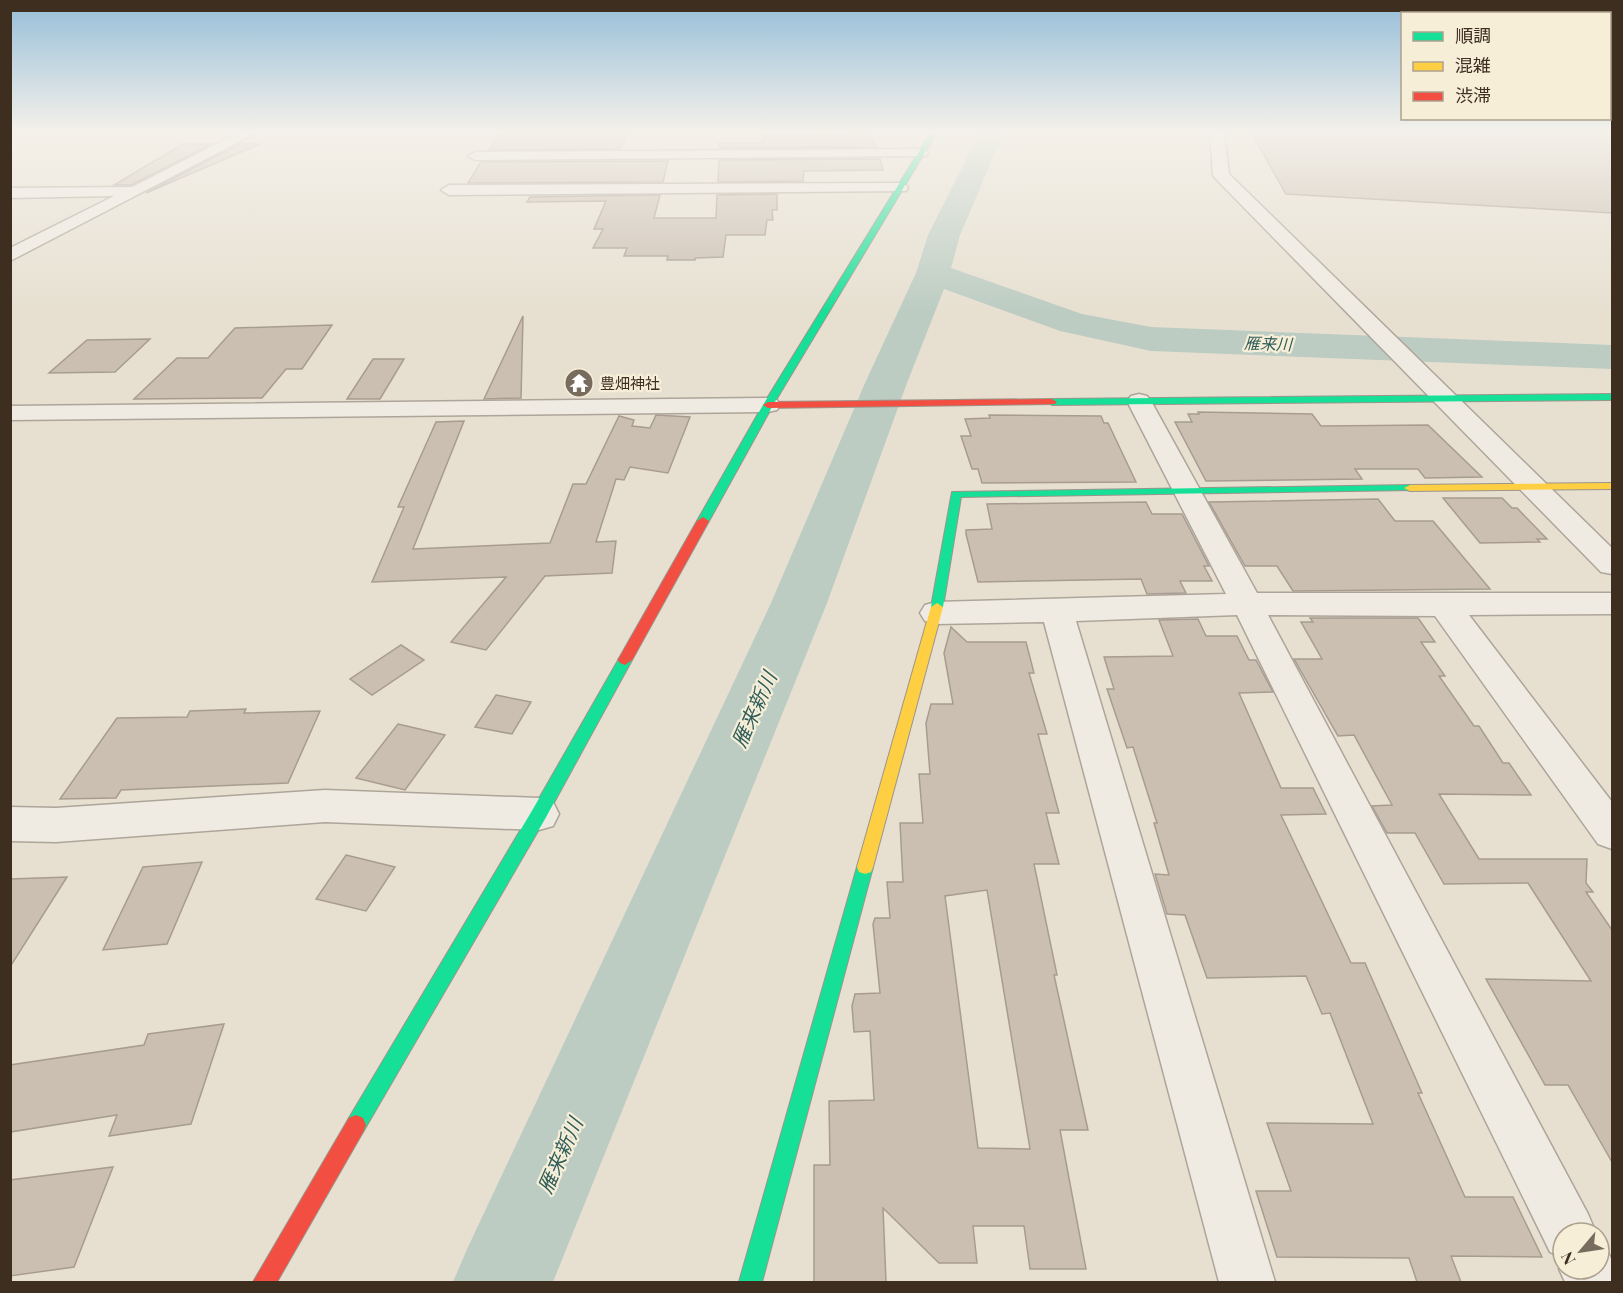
<svg xmlns="http://www.w3.org/2000/svg" width="1623" height="1293" font-family="'Playfair Display','Noto Sans JP',serif">
<rect width="100%" height="100%" fill="#e7e0d1"/>
<g fill="none" stroke-linecap="round" stroke-linejoin="round">
<!-- river -->
<polygon fill="#bcccc2" fill-rule="evenodd" points="980,132 1004,132 960,235 951,268 1082,314 1151,327 1612,345 1612,369 1151,351 1060,331 944,289 907,383 827,603 553,1282 453,1282 468,1247 771,603 865,383 916,273 928,235"/>
</g>
<!-- building -->
<g fill="#cbbfb2" stroke="#a89c90" stroke-width="1.5" fill-rule="evenodd">
<polygon points="500,132 628,132 620,149 489,150"/>
<polygon points="1251,132 1612,132 1612,213 1286,194"/>
<polygon points="871,133 876,147 719,148 719,143 763,143 764,136"/>
<polygon points="183,144 212,144 131,185 114,185"/>
<polygon points="239,144 260,144 146,193"/>
<polygon points="880,159 883,170 804,171 803,181 718,182 719,160"/>
<polygon points="668,161 663,182 468,183 481,162"/>
<polygon points="777,194 777,210 772,210 773,220 767,220 765,235 726,235 723,257 695,258 695,260 667,260 668,256 624,256 627,248 593,248 603,229 594,229 606,201 527,202 530,197 660,195 654,218 716,218 717,195"/>
<polygon points="523,316 521,398 484,399"/>
<polygon points="332,325 302,369 286,369 262,398 134,399 177,358 208,358 235,328"/>
<polygon points="150,339 115,372 49,373 87,340"/>
<polygon points="373,359 404,359 380,399 347,399"/>
<polygon points="1198,412 1312,414 1321,426 1428,425 1482,477 1425,478 1418,469 1355,469 1362,479 1206,481 1175,422 1192,422 1188,414 1199,414"/>
<polygon points="656,415 690,417 668,473 630,467 624,480 616,479 596,542 616,541 612,573 545,576 486,650 451,642 506,577 372,582 404,507 398,507 436,422 464,421 413,549 550,543 573,484 586,484 619,416 634,420 632,426 650,428"/>
<polygon points="989,415 1101,416 1104,423 1108,423 1136,482 982,483 978,469 972,469 961,436 971,436 965,419 990,418"/>
<polygon points="1443,498 1502,498 1512,508 1517,508 1547,539 1537,539 1540,542 1480,543"/>
<polygon points="1378,499 1395,521 1433,521 1490,589 1293,591 1277,566 1245,566 1209,502"/>
<polygon points="1146,502 1152,514 1182,514 1209,566 1204,566 1212,581 1180,581 1186,593 1147,594 1141,579 978,582 966,534 966,530 992,529 987,504"/>
<polygon points="1310,618 1418,618 1435,642 1421,642 1445,676 1439,676 1474,726 1479,726 1503,763 1509,763 1531,795 1439,794 1479,859 1587,859 1586,883 1593,892 1586,892 1612,930 1612,1162 1568,1085 1545,1085 1486,979 1591,981 1528,883 1444,884 1415,833 1387,833 1372,806 1392,805 1354,735 1338,736 1294,659 1322,659 1301,622 1313,622"/>
<polygon points="1198,619 1206,636 1237,636 1249,660 1256,660 1273,692 1239,693 1281,788 1313,788 1326,814 1281,815 1351,963 1365,963 1422,1093 1418,1093 1465,1197 1513,1197 1542,1257 1451,1256 1461,1282 1417,1282 1409,1258 1277,1257 1256,1191 1291,1191 1267,1123 1373,1124 1330,1013 1322,1014 1306,976 1207,978 1185,915 1167,914 1155,874 1169,875 1154,823 1157,823 1133,747 1127,748 1107,689 1114,689 1104,657 1173,656 1159,620"/>
<path d="M951,627L967,642H1026L1034,673H1029L1047,734H1038L1059,813H1046L1059,864H1034L1057,975H1054L1088,1130H1060L1086,1269H1030L1024,1226H973L977,1263H939L883,1208L886,1282H814V1165H830L829,1101L874,1100L870,1031L854,1032L852,1006L855,994L880,993L873,924L875,918H890L887,882H903L900,823H923L919,774H930L926,723L931,704H953L944,653ZM987,890L1030,1149L978,1148L945,896Z"/>
<polygon points="401,645 424,660 372,695 350,679"/>
<polygon points="496,695 531,702 512,734 475,727"/>
<polygon points="246,709 244,713 320,711 288,783 121,790 116,798 60,799 117,718 187,717 190,711"/>
<polygon points="398,724 445,735 405,790 356,778"/>
<polygon points="346,855 395,867 366,911 316,899"/>
<polygon points="202,862 167,944 103,950 143,867"/>
<polygon points="67,877 10,967 10,879"/>
<polygon points="224,1024 191,1124 109,1136 117,1115 10,1132 10,1065 144,1045 148,1034"/>
<polygon points="113,1167 74,1267 10,1276 10,1180"/>
</g>
<g fill="none" stroke-linecap="round" stroke-linejoin="round">
<!-- street casing -->
<g stroke="#ada599" stroke-width="3">
<g id="street">
<polygon points="240,132 258,132 10,261 10,248 114,196 10,198 10,188 132,187"/>
<polygon points="1210,132 1224,132 1229,174 1612,548 1612,574 1601,572 1215,178 1213,175"/>
<polygon points="921,149 926,150 928,153 926,156 475,160 468,156 475,152"/>
<polygon points="900,183 906,185 908,188 906,191 449,195 441,190 449,185"/>
<polygon points="1139,394 1147,396 1151,401 1257,593 1612,593 1612,614 1469,615 1612,802 1612,849 1598,844 1435,616 1268,615 1588,1214 1596,1233 1563,1233 1563,1258 1550,1252 1237,615 1076,621 1275,1282 1219,1282 1044,622 936,624 925,621 920,613 925,605 936,602 1226,594 1127,401 1131,396"/>
<polygon points="768,398 777,400 780,405 777,410 768,412 10,420 10,406"/>
<polygon points="325,790 539,798 553,802 559,814 553,826 539,830 325,822 56,842 10,841 10,807 56,808"/>
<path d="M1599,1246C1615,1253 1612,1267 1612,1282H1565L1559,1269L1563,1259V1269H1599Z"/>
</g>
</g>
<!-- fast casing -->
<g stroke="#9c958a" stroke-width="2">
<g id="fast">
<polygon points="931,132 937,132 773,405 709,521 703,525 699,523 697,521 763,405"/>
<polygon points="1612,394 1612,400 1052,405 1047,402 1052,399"/>
<polygon points="1410,485 1416,488 1414,490 961,497 943,607 937,611 931,607 952,492"/>
<polygon points="625,655 632,660 545,819 363,1132 356,1135 349,1132 346,1125 349,1118 533,809 620,657"/>
<polygon points="865,860 871,862 873,867 762,1282 739,1282 857,867 859,862"/>
</g>
</g>
<!-- slow casing -->
<g stroke="#9c958a" stroke-width="2">
<g id="slow">
<polygon points="1612,483 1612,489 1410,491 1404,488 1410,485"/>
<polygon points="937,603 943,607 873,867 871,872 865,874 859,872 857,867 931,607"/>
</g>
</g>
<!-- jam casing -->
<g stroke="#9c958a" stroke-width="2">
<g id="jam">
<polygon points="1052,399 1057,402 1055,404 768,408 763,405 768,402"/>
<polygon points="703,517 709,521 632,660 625,665 620,663 618,660 697,521"/>
<polygon points="356,1115 363,1118 366,1125 363,1132 277,1282 253,1282 349,1118"/>
</g>
</g>
<!-- street -->
<use href="#street" fill="#efebe3" fill-rule="evenodd"/>
<!-- fast -->
<use href="#fast" fill="#16e098" fill-rule="evenodd"/>
<!-- slow -->
<use href="#slow" fill="#ffcf43" fill-rule="evenodd"/>
<!-- jam -->
<use href="#jam" fill="#f24e42" fill-rule="evenodd"/>
</g>
<!-- sky -->
<linearGradient id="sky" x2="0" y2="1"><stop stop-color="#96bed9"/><stop offset="0.42" stop-color="#f4f1ea"/><stop offset="1" stop-color="#f4f1ea" stop-opacity="0"/></linearGradient>
<rect width="1623" height="313" fill="url(#sky)"/>
<!-- icons -->
<defs>
<g id="temple-disc" transform="scale(1.5)"><circle r="9.5" fill="#786c5e" stroke="#f7eed8"/><path d="M0-6L5-2H3V0L6.5 2.5H4V6H1.5V3h-3V6H-4V2.5H-6.5L-3 0V-2H-5Z" fill="#fff"/></g>
</defs>
<g fill-rule="evenodd">
<use href="#temple-disc" x="579" y="383"/>
</g>
<g text-anchor="middle" dominant-baseline="central" stroke-width="4.5" stroke-linejoin="round" paint-order="stroke">
<!-- far-poi labels -->
<g font-size="15" fill="#3d2e20" stroke="#f7eed8" text-anchor="start">
<text x="600" y="383">豊畑神社</text>
</g>
<!-- far-water labels -->
<g font-size="16" font-style="italic" fill="#2f5d5a" stroke="#f7eed8">
<text transform="translate(1268 343) rotate(2)">雁来川</text>
</g>
<!-- water labels -->
<g font-size="20" font-style="italic" fill="#2f5d5a" stroke="#f7eed8">
<text transform="translate(753 709) rotate(-66)">雁来新川</text>
<text transform="translate(559 1155) rotate(-66)">雁来新川</text>
</g>
</g>
<!-- border -->
<rect width="1623" height="1293" fill="none" stroke="#3d2e20" stroke-width="24"/>
<!-- legend -->
<rect x="1401" y="12" width="210" height="108" fill="#f7eed8" stroke="#ada18e" stroke-width="1.5"/>
<rect x="1413" y="32" width="30" height="9" fill="#16e098" stroke="#ada18e" stroke-width="1.5"/>
<text x="1455" y="42" font-size="18" fill="#3d2e20">順調</text>
<rect x="1413" y="62" width="30" height="9" fill="#ffcf43" stroke="#ada18e" stroke-width="1.5"/>
<text x="1455" y="72" font-size="18" fill="#3d2e20">混雑</text>
<rect x="1413" y="92" width="30" height="9" fill="#f24e42" stroke="#ada18e" stroke-width="1.5"/>
<text x="1455" y="102" font-size="18" fill="#3d2e20">渋滞</text>
<!-- north arrow -->
<g transform="translate(1581 1251) rotate(241)"><circle r="28" fill="#f7eed8" stroke="#ada18e" stroke-width="1.5"/>
<path d="M0-4.5L10 22L0 15L-10 22Z" fill="#786c5e"/>
<text y="-9" font-size="16" font-weight="bold" text-anchor="middle" fill="#3d2e20">N</text>
</g>
</svg>
